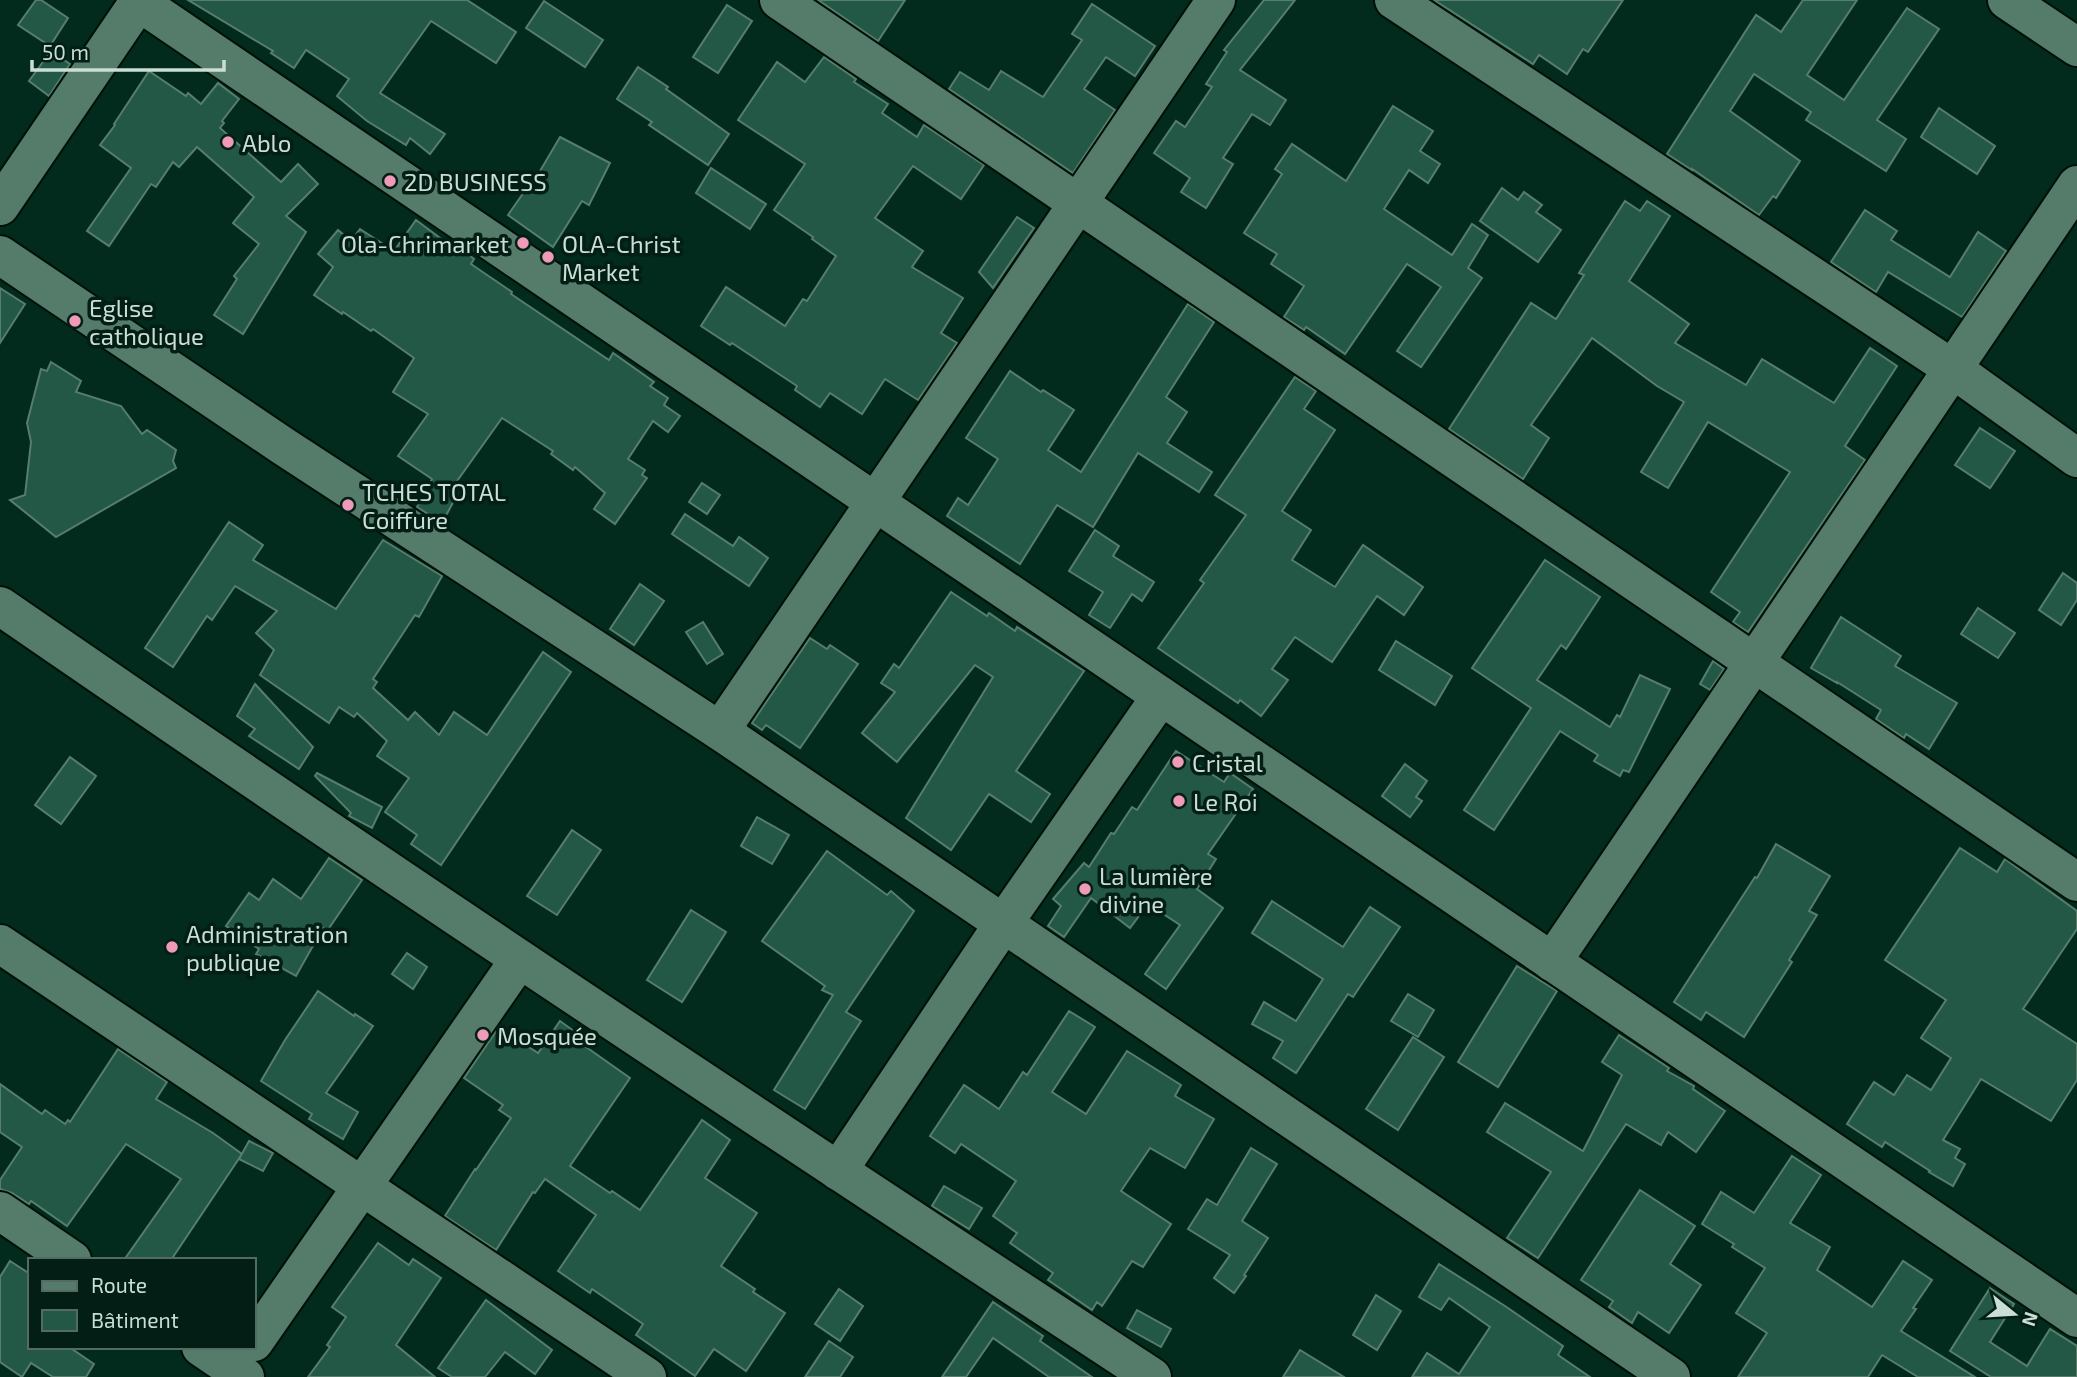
<svg xmlns="http://www.w3.org/2000/svg" width="2077" height="1377" font-family="'Exo 2',sans-serif">
<rect width="100%" height="100%" fill="#022a1d"/>
<!-- building -->
<g fill="#225845" stroke="#577d6d" stroke-width="2">
<polygon points="36,0 41,0 68,18 50,46 18,25"/>
<polygon points="188,0 467,0 516,32 496,63 431,21 380,93 445,134 430,154 410,138 406,145 367,121 337,96 349,79 306,50 294,68 271,53 273,51"/>
<polygon points="818,0 905,0 878,41"/>
<polygon points="1264,0 1295,0 1240,70 1286,100 1270,125 1252,114 1223,158 1233,164 1206,208 1181,192 1190,178 1154,153 1176,121 1185,127 1212,87 1206,84 1227,52 1224,50"/>
<polygon points="1434,0 1623,0 1588,52 1583,49 1567,74 1539,55 1533,64"/>
<polygon points="1803,0 1857,0 1807,75 1844,100 1907,8 1939,29 1877,120 1906,139 1886,171 1806,120 1811,112 1754,74 1730,111 1800,161 1776,198 1773,196 1759,215 1692,169 1692,170 1667,154 1756,15 1781,32"/>
<polygon points="544,1 603,40 585,67 526,28"/>
<polygon points="1092,4 1155,46 1135,76 1106,57 1084,89 1115,110 1073,173 949,89 960,72 989,90 1001,71 1043,97 1082,40 1072,34"/>
<polygon points="727,5 752,21 718,73 693,57"/>
<polygon points="51,51 70,64 49,96 29,81"/>
<polygon points="824,57 856,79 854,82 888,104 882,113 917,137 924,125 984,165 961,199 913,166 875,218 923,251 912,267 963,298 941,333 957,343 918,400 885,379 862,414 830,393 820,407 795,390 797,386 732,343 730,345 701,326 726,287 785,326 803,299 807,301 836,256 812,239 813,237 774,210 805,164 738,120 777,62 805,82"/>
<polygon points="638,67 668,87 666,89 729,134 708,165 649,125 652,122 617,99"/>
<polygon points="149,71 186,96 188,93 201,104 218,83 239,99 222,121 224,123 220,128 281,182 298,164 318,184 286,216 306,232 243,334 214,315 237,279 234,276 259,244 233,223 254,197 197,147 179,167 173,162 156,187 151,184 109,246 87,231 131,168 100,145 115,125 114,124"/>
<polygon points="1393,106 1433,131 1420,151 1440,164 1428,183 1409,170 1384,209 1452,255 1472,224 1488,235 1468,268 1482,278 1421,367 1397,351 1441,287 1407,264 1345,354 1306,327 1304,330 1284,317 1304,286 1271,264 1277,254 1244,233 1282,174 1275,169 1292,144 1346,181"/>
<polygon points="1939,108 1995,146 1977,174 1921,137"/>
<polygon points="560,137 610,163 589,205 582,201 553,247 508,215 531,182 533,183"/>
<polygon points="711,168 766,204 750,229 696,193"/>
<polygon points="1502,188 1518,200 1524,192 1542,205 1536,212 1561,230 1538,262 1480,221"/>
<polygon points="1625,201 1640,211 1647,201 1670,216 1629,281 1689,324 1675,343 1746,385 1762,359 1834,403 1870,348 1897,366 1845,446 1865,460 1748,632 1733,622 1740,612 1711,592 1790,472 1708,422 1668,488 1641,472 1684,402 1657,386 1592,338 1531,425 1549,438 1523,479 1449,429 1531,303 1556,319 1584,275 1579,273"/>
<polygon points="1865,210 1897,231 1891,240 1950,277 1978,232 2006,251 1962,317 1888,272 1876,292 1831,262"/>
<polygon points="1017,217 1034,228 993,288 979,272"/>
<polygon points="416,220 455,249 457,246 474,259 471,264 512,292 511,294 609,360 613,353 654,382 650,386 668,398 664,405 680,416 668,432 653,421 628,459 645,470 642,475 647,478 615,524 594,509 605,493 575,467 573,470 551,454 553,451 502,418 450,491 457,495 442,523 417,507 432,479 398,456 428,414 393,392 414,358 373,329 371,331 343,312 342,314 314,295 333,267 318,254 338,230 351,241 360,229 394,251"/>
<polygon points="0,288 25,304 0,343"/>
<polygon points="1188,304 1214,322 1166,397 1187,412 1167,443 1212,472 1199,492 1138,453 1093,527 1057,505 1020,564 947,516 958,498 968,505 998,459 966,438 1010,371 1041,392 1043,390 1074,410 1048,450 1081,472"/>
<polygon points="51,362 81,381 76,392 121,406 142,434 147,430 176,450 173,461 176,468 56,537 10,500 25,495 31,442 27,423 41,369 47,371"/>
<polygon points="1295,377 1316,391 1304,409 1335,430 1282,511 1311,530 1292,560 1335,587 1363,545 1423,587 1404,615 1377,596 1332,662 1295,637 1272,669 1288,680 1261,716 1240,700 1238,703 1158,648 1204,583 1200,580 1246,515 1215,495"/>
<polygon points="1980,428 2015,451 1990,488 1955,465"/>
<polygon points="702,483 720,495 707,514 689,502"/>
<polygon points="685,514 733,546 739,537 768,558 749,586 672,534"/>
<polygon points="229,522 263,545 253,560 336,609 383,540 442,576 419,617 415,615 373,679 377,682 373,688 408,720 415,712 439,735 454,712 487,735 543,652 571,672 441,865 411,844 417,835 385,812 409,778 377,756 387,741 357,713 354,717 339,707 329,723 260,675 274,650 256,633 277,611 235,586 212,620 207,616 173,667 145,648"/>
<polygon points="1095,530 1119,546 1113,556 1154,582 1142,601 1132,594 1110,628 1089,615 1103,592 1069,571"/>
<polygon points="1545,560 1600,597 1566,649 1561,645 1537,680 1610,727 1617,715 1620,717 1640,675 1670,689 1629,772 1623,770 1620,776 1594,761 1598,755 1560,731 1494,830 1464,810 1531,708 1472,668"/>
<polygon points="2063,573 2077,583 2077,600 2061,625 2039,610"/>
<polygon points="640,584 664,601 634,645 610,629"/>
<polygon points="951,592 987,616 989,613 1015,631 1017,627 1084,671 1016,771 1050,794 1031,822 989,794 951,850 906,818 993,677 975,665 897,762 862,733 895,692 881,683 894,664 899,668"/>
<polygon points="1978,608 2015,633 1998,658 1961,634"/>
<polygon points="1841,617 1901,656 1895,666 1957,703 1929,749 1906,734 1904,738 1876,719 1881,710 1837,682 1837,683 1811,668"/>
<polygon points="703,622 723,654 707,664 686,632"/>
<polygon points="810,638 827,649 830,645 858,664 800,748 766,725 762,730 752,723"/>
<polygon points="1396,641 1452,676 1435,705 1379,670"/>
<polygon points="1713,661 1724,669 1710,690 1700,684"/>
<polygon points="255,684 313,747 299,769 249,736 255,729 237,716"/>
<polygon points="1176,751 1224,782 1230,773 1253,789 1208,854 1216,859 1197,889 1223,908 1166,989 1145,974 1180,925 1148,904 1130,928 1091,898 1064,937 1048,926 1061,906 1053,899 1084,863 1089,867 1111,833 1114,834 1132,807 1137,810"/>
<polygon points="70,757 96,776 61,824 35,805"/>
<polygon points="1405,764 1427,781 1416,797 1422,801 1410,817 1382,796"/>
<polygon points="317,773 382,807 372,828 349,816 351,813 315,776"/>
<polygon points="757,817 789,835 772,864 741,846"/>
<polygon points="572,830 601,850 557,915 527,896"/>
<polygon points="1776,844 1830,876 1809,911 1817,915 1789,960 1792,962 1744,1037 1706,1012 1701,1020 1674,1002 1755,877 1757,878"/>
<polygon points="1960,848 1997,872 2005,859 2077,911 2077,929 2023,1009 2077,1044 2077,1080 2051,1121 1981,1079 1943,1140 1960,1149 1955,1158 1965,1164 1953,1186 1929,1172 1930,1171 1885,1142 1882,1147 1847,1124 1874,1082 1894,1095 1907,1075 1931,1090 1951,1058 1921,1038 1946,1000 1885,960"/>
<polygon points="827,851 887,895 891,891 914,911 846,1012 861,1021 805,1109 774,1090 833,995 822,990 825,986 762,941"/>
<polygon points="329,858 362,880 327,931 323,928 296,976 256,954 259,949 226,926 249,893 259,900 273,879 301,899"/>
<polygon points="1272,901 1343,947 1370,907 1400,927 1353,997 1348,994 1296,1073 1273,1058 1283,1041 1252,1024 1264,1002 1296,1021 1323,979 1252,933"/>
<polygon points="691,910 726,932 682,1002 647,980"/>
<polygon points="407,953 427,967 413,989 392,974"/>
<polygon points="1517,966 1557,991 1498,1087 1458,1062"/>
<polygon points="318,991 354,1016 355,1014 373,1026 326,1093 358,1112 343,1139 309,1119 312,1114 261,1081 285,1040"/>
<polygon points="1408,994 1434,1010 1418,1037 1391,1021"/>
<polygon points="1069,1011 1095,1027 1052,1092 1086,1114 1127,1051 1181,1085 1175,1096 1214,1119 1185,1168 1150,1148 1121,1191 1171,1224 1143,1267 1132,1261 1102,1306 1097,1302 1092,1310 1048,1280 1053,1273 1010,1243 1017,1233 993,1216 1016,1181 961,1144 955,1153 930,1136 964,1085 999,1109 1023,1072 1027,1075"/>
<polygon points="560,1021 582,1037 579,1042 630,1078 570,1166 610,1193 612,1191 640,1210 702,1120 730,1140 705,1178 757,1213 721,1266 755,1289 753,1292 785,1313 746,1371 714,1349 695,1376 636,1335 643,1324 592,1289 590,1293 558,1271 596,1215 545,1179 535,1193 533,1192 496,1250 445,1216 475,1169 476,1170 511,1118 499,1110 503,1105 464,1078 499,1027 538,1053"/>
<polygon points="1619,1035 1669,1068 1667,1071 1694,1086 1693,1089 1725,1111 1696,1152 1668,1132 1661,1145 1626,1124 1538,1258 1507,1238 1551,1172 1487,1132 1505,1103 1583,1151 1622,1075 1602,1062"/>
<polygon points="1413,1037 1444,1057 1398,1130 1366,1109"/>
<polygon points="118,1049 167,1082 156,1099 213,1133 242,1154 171,1260 124,1260 181,1179 126,1144 67,1226 31,1201 29,1204 12,1193 0,1189 0,1180 22,1147 0,1132 0,1084 42,1114 45,1110 65,1124 68,1120 70,1122"/>
<polygon points="249,1141 273,1153 263,1171 239,1159"/>
<polygon points="1251,1148 1277,1164 1242,1221 1268,1238 1244,1275 1246,1276 1234,1293 1214,1278 1230,1255 1188,1229 1207,1199 1217,1205"/>
<polygon points="1792,1156 1821,1175 1790,1223 1830,1247 1817,1270 1872,1307 1903,1261 1932,1280 1913,1308 1916,1309 1901,1331 1975,1377 1918,1377 1882,1355 1868,1377 1738,1377 1767,1333 1736,1313 1765,1268 1732,1247 1734,1244 1702,1224 1721,1192 1754,1213"/>
<polygon points="944,1186 982,1208 969,1229 932,1206"/>
<polygon points="1640,1190 1695,1226 1670,1264 1701,1285 1669,1333 1638,1312 1632,1323 1609,1307 1613,1301 1581,1280"/>
<polygon points="378,1243 409,1265 413,1259 441,1278 396,1345 435,1377 308,1377 330,1347 327,1345 346,1317 332,1307"/>
<polygon points="10,1261 30,1274 30,1347 69,1347 94,1364 86,1377 53,1377 31,1363 22,1377 0,1362 0,1277"/>
<polygon points="1439,1264 1505,1306 1563,1346 1558,1355 1590,1377 1412,1377 1427,1353 1459,1374 1490,1327 1449,1298 1441,1310 1419,1297"/>
<polygon points="1990,1288 2014,1304 1990,1342 2027,1366 2050,1329 2077,1346 2077,1377 1991,1377 1950,1351"/>
<polygon points="839,1289 863,1306 840,1341 815,1324"/>
<polygon points="1376,1295 1401,1311 1377,1350 1353,1335"/>
<polygon points="486,1300 552,1350 535,1374 505,1352 485,1377 452,1377 438,1368"/>
<polygon points="993,1302 1043,1336 1040,1341 1092,1377 1049,1377 993,1338 966,1377 942,1377"/>
<polygon points="1137,1310 1171,1329 1161,1347 1127,1328"/>
<polygon points="829,1341 853,1357 840,1377 805,1377"/>
<polygon points="1300,1350 1344,1377 1283,1377"/>
</g>
<g fill="none" stroke-linecap="round" stroke-linejoin="round">
<!-- minor casing -->
<g stroke="#001108" stroke-width="42">
<g id="minor">
<polyline points="136,0 2077,1318"/>
<polyline points="779,0 2077,882"/>
<polyline points="1394,0 1953,369 2077,458"/>
<polyline points="2007,0 2077,47"/>
<polyline points="0,206 140,0"/>
<polyline points="0,255 283,446 720,731 1671,1377"/>
<path d="M0,606C380,868 765,1124 1152,1377"/>
<polyline points="720,731 1216,0"/>
<polyline points="0,944 647,1377"/>
<polyline points="1552,962 2077,185"/>
<polyline points="838,1171 1003,924 1161,696"/>
<polyline points="0,1211 72,1260"/>
<polyline points="254,1342 519,960"/>
<polyline points="201,1347 245,1377"/>
</g>
</g>
<!-- minor -->
<use href="#minor" stroke="#557b6b" stroke-width="38"/>
</g>
<!-- markers -->
<g fill="#ef9ab8" stroke="#031f15" stroke-width="2.5">
<circle cx="228" cy="142" r="7"/>
<circle cx="390" cy="181" r="7"/>
<circle cx="523" cy="243" r="7"/>
<circle cx="548" cy="257" r="7"/>
<circle cx="75" cy="321" r="7"/>
<circle cx="348" cy="505" r="7"/>
<circle cx="1178" cy="762" r="7"/>
<circle cx="1179" cy="801" r="7"/>
<circle cx="1085" cy="889" r="7"/>
<circle cx="172" cy="947" r="7"/>
<circle cx="483" cy="1035" r="7"/>
</g>
<g text-anchor="middle" dominant-baseline="central" stroke-width="7" stroke-linejoin="round" paint-order="stroke">
<!-- poi labels -->
<g font-size="24" fill="#caded5" stroke="#031f15" text-anchor="start">
<text x="242" y="142">Ablo</text>
<text x="404" y="181">2D BUSINESS</text>
<text x="509" y="243" text-anchor="end">Ola-Chrimarket</text>
<text x="562" y="243">OLA-Christ<tspan x="562" dy="28">Market</tspan></text>
<text x="89" y="307">Eglise<tspan x="89" dy="28">catholique</tspan></text>
<text x="362" y="491">TCHES TOTAL<tspan x="362" dy="28">Coiffure</tspan></text>
<text x="1192" y="762">Cristal</text>
<text x="1193" y="801">Le Roi</text>
<text x="1099" y="875">La lumière<tspan x="1099" dy="28">divine</tspan></text>
<text x="186" y="933">Administration<tspan x="186" dy="28">publique</tspan></text>
<text x="497" y="1035">Mosquée</text>
</g>
</g>
<!-- legend -->
<rect x="28" y="1258" width="228" height="91" fill="#031f15" stroke="#536b62" stroke-width="2"/>
<rect x="42" y="1281" width="35" height="10" fill="#557b6b" stroke="#536b62" stroke-width="2"/>
<text x="91" y="1293" font-size="21" fill="#caded5">Route</text>
<rect x="42" y="1310" width="35" height="21" fill="#225845" stroke="#536b62" stroke-width="2"/>
<text x="91" y="1328" font-size="21" fill="#caded5">Bâtiment</text>
<!-- north arrow -->
<g transform="translate(2014 1314) rotate(108)" stroke="#031f15" stroke-width="5" paint-order="stroke">
<path d="M0-5L12 26L0 18L-12 26Z" fill="#caded5"/>
<text y="-10" font-size="19" font-weight="bold" text-anchor="middle" fill="#caded5">N</text>
</g>
<!-- scale -->
<path d="M32 60v10h192v-10" fill="none" stroke="#caded5" stroke-width="3.5"/>
<text x="42" y="60" font-size="21" fill="#caded5" stroke="#031f15" stroke-width="5" paint-order="stroke">50 m</text>
</svg>
